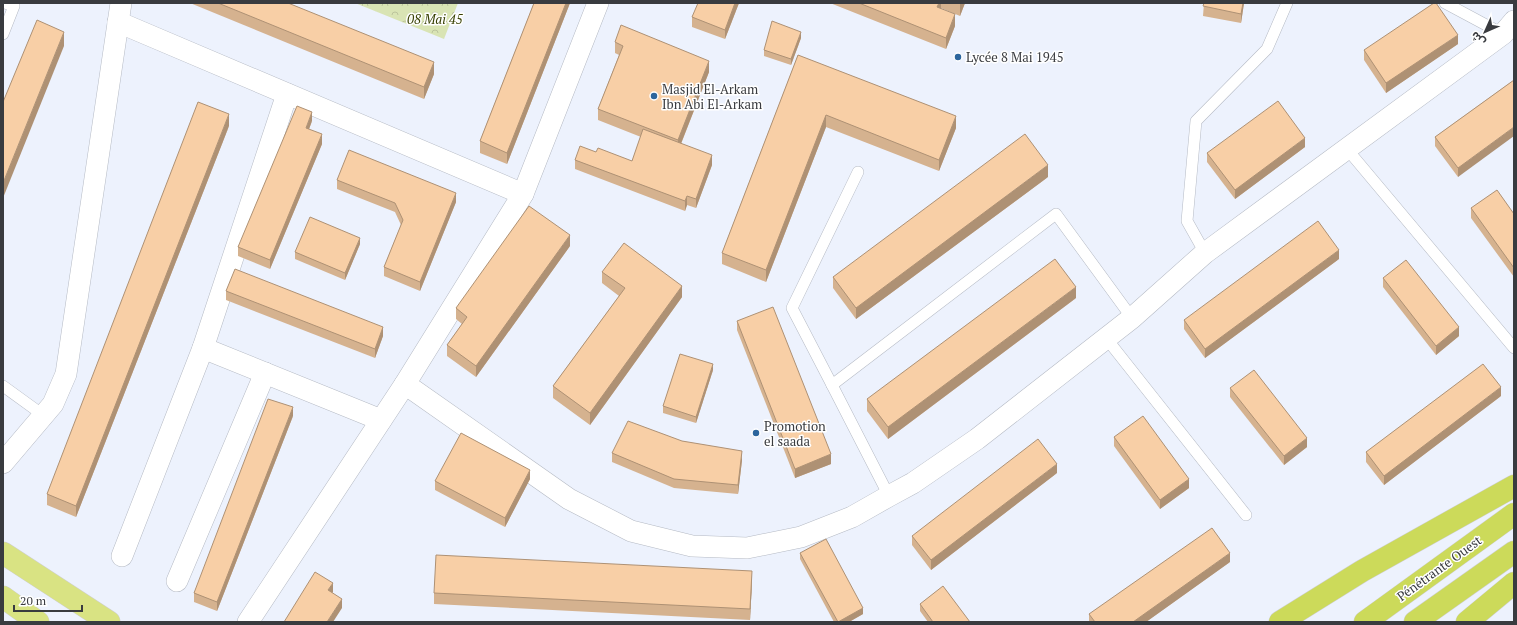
<svg xmlns="http://www.w3.org/2000/svg" width="1517" height="625" font-family="'PT Serif','Noto Sans Arabic',serif">
<defs>
<pattern id="park-crowns" width="20" height="18" patternUnits="userSpaceOnUse"><rect width="20" height="18" fill="#d9e4b4"/><path d="M2 6a3 3 0 1 1 6 0M12 15a3 3 0 1 1 6 0" fill="none" stroke="#bbc49c"/></pattern>
</defs>
<rect width="100%" height="100%" fill="#edf2fd"/>
<!-- park -->
<polygon fill="url(#park-crowns)" points="355,3 458,3 444,39"/>
<g fill="none" stroke-linecap="round" stroke-linejoin="round">
<!-- service casing -->
<g stroke="#b5bac4" stroke-width="12">
<g id="service">
<polyline points="1445,3 1503,34"/>
<polyline points="3,34 14,6 5,3"/>
<polyline points="1347,149 1514,348"/>
<polyline points="1205,253 1187,221 1196,121 1267,49 1287,3"/>
<polyline points="1106,338 1246,515"/>
<polyline points="832,385 792,308 858,172"/>
<polyline points="3,386 43,415"/>
<polyline points="889,496 832,385 1056,214 1132,318"/>
</g>
</g>
<!-- minor casing -->
<g stroke="#b5bac4" stroke-width="22">
<g id="minor">
<polyline points="118,22 523,194"/>
<polyline points="203,348 381,420"/>
<polyline points="405,384 569,499 631,531 692,546 747,548 801,537 852,517 889,496 913,483 977,439 1132,318 1205,253 1503,34 1514,21"/>
<polyline points="3,463 53,404 66,374 121,3"/>
<polyline points="122,556 203,348 287,94"/>
<polyline points="177,581 265,373"/>
<polyline points="248,622 405,384 523,194 598,3"/>
</g>
</g>
<!-- primary casing -->
<g stroke="#cfd0d1" stroke-width="23">
<g id="primary">
<polyline points="3,553 109,622"/>
<polyline points="3,597 38,622"/>
</g>
</g>
<!-- trunk casing -->
<g stroke="#cfd0d1" stroke-width="23">
<g id="trunk">
<polyline points="1280,622 1362,571 1514,486"/>
<polyline points="1365,622 1514,514"/>
<polyline points="1415,622 1514,552"/>
<polyline points="1467,622 1514,583"/>
</g>
</g>
<!-- service -->
<use href="#service" stroke="#fff" stroke-width="11"/>
<!-- minor -->
<use href="#minor" stroke="#fff" stroke-width="21"/>
<!-- primary -->
<use href="#primary" stroke="#d9e383" stroke-width="22"/>
<!-- trunk -->
<use href="#trunk" stroke="#ccda5a" stroke-width="22"/>
</g>
<!-- wall -->
<g fill="#d5b28f">
<polygon points="190,3 288,3 434,74 424,99"/>
<polygon points="534,3 570,3 507,164 480,153 480,141"/>
<polygon points="739,3 725,39 692,27 692,17"/>
<polygon points="830,3 965,3 960,16 941,8 955,26 946,49"/>
<polygon points="1204,3 1244,3 1241,23 1203,16"/>
<polygon points="801,38 791,65 764,56 764,50"/>
<polygon points="615,42 709,72 681,144 712,165 696,208 687,205 685,211 575,169 575,160 596,152 632,161 641,137 598,120 598,109 619,55 615,53"/>
<polygon points="1458,44 1386,93 1364,60 1364,50"/>
<polygon points="798,55 956,128 939,171 826,127 766,282 722,264 722,253"/>
<polygon points="1514,80 1458,177 1435,146 1435,137"/>
<polygon points="312,121 309,129 322,144 270,269 238,256 238,247"/>
<polygon points="229,126 76,517 47,505 47,494"/>
<polygon points="1305,147 1235,199 1207,162 1207,153"/>
<polygon points="1048,177 856,319 833,288 833,277"/>
<polygon points="337,180 456,202 420,291 384,276 384,267 401,225 395,212 337,189"/>
<polygon points="1471,208 1514,214 1514,277 1471,218"/>
<polygon points="360,244 345,280 295,259 295,252"/>
<polygon points="570,246 476,377 447,356 447,345 462,324 456,319 456,308"/>
<polygon points="1339,259 1205,358 1184,329 1184,320"/>
<polygon points="602,272 682,297 590,425 553,398 553,386 619,296 602,283"/>
<polygon points="1383,278 1459,336 1436,355 1383,287"/>
<polygon points="226,291 383,336 375,358 226,300"/>
<polygon points="1076,298 888,439 867,411 867,399"/>
<polygon points="737,321 831,464 795,478 737,330"/>
<polygon points="713,370 696,423 663,413 663,406"/>
<polygon points="1230,388 1307,447 1284,465 1230,397"/>
<polygon points="1501,396 1384,485 1366,462 1366,452"/>
<polygon points="293,416 217,611 194,602 194,593"/>
<polygon points="1114,437 1189,488 1160,509 1114,446"/>
<polygon points="682,441 742,460 738,494 674,488 612,462 612,453"/>
<polygon points="1057,473 931,570 912,545 912,536"/>
<polygon points="530,479 505,527 435,490 435,481"/>
<polygon points="800,553 863,614 849,622 834,622 800,559"/>
<polygon points="1230,562 1146,622 1089,622 1089,614"/>
<polygon points="752,582 750,620 434,604 434,593"/>
<polygon points="920,604 970,622 928,622 920,611"/>
</g>
<!-- shaded-wall -->
<g fill="#ae9174">
<polygon points="566,3 570,3 507,164 507,153"/>
<polygon points="735,3 739,3 725,39 725,30"/>
<polygon points="939,3 941,3 941,8 937,18 937,7"/>
<polygon points="961,3 965,3 960,16 960,4"/>
<polygon points="1243,3 1244,3 1241,23 1241,14"/>
<polygon points="955,14 955,26 946,49 946,38"/>
<polygon points="64,32 64,46 3,198 3,183"/>
<polygon points="801,32 801,38 791,65 791,59"/>
<polygon points="1458,35 1458,44 1386,93 1386,83"/>
<polygon points="709,61 709,72 678,151 678,140"/>
<polygon points="434,62 434,74 424,99 424,87"/>
<polygon points="312,112 312,121 306,137 306,128"/>
<polygon points="229,114 229,126 76,517 76,506"/>
<polygon points="826,115 826,127 766,282 766,270"/>
<polygon points="956,116 956,128 939,171 939,160"/>
<polygon points="1514,127 1514,136 1458,177 1458,168"/>
<polygon points="322,134 322,144 270,269 270,260"/>
<polygon points="1305,138 1305,147 1235,199 1235,190"/>
<polygon points="712,155 712,165 696,208 696,199"/>
<polygon points="1048,165 1048,177 856,319 856,308"/>
<polygon points="456,193 456,202 420,291 420,282"/>
<polygon points="687,196 687,205 685,211 685,201"/>
<polygon points="570,235 570,246 476,377 476,366"/>
<polygon points="360,238 360,244 345,280 345,273"/>
<polygon points="1339,250 1339,259 1205,358 1205,349"/>
<polygon points="682,286 682,297 590,425 590,413"/>
<polygon points="1076,287 1076,298 888,439 888,427"/>
<polygon points="383,327 383,336 375,358 375,349"/>
<polygon points="1459,327 1459,336 1436,355 1436,346"/>
<polygon points="713,364 713,370 696,423 696,417"/>
<polygon points="1501,387 1501,396 1384,485 1384,476"/>
<polygon points="293,407 293,416 217,611 217,602"/>
<polygon points="1307,438 1307,447 1284,465 1284,456"/>
<polygon points="742,451 742,460 738,494 738,485"/>
<polygon points="831,454 831,464 795,478 795,469"/>
<polygon points="1057,464 1057,473 931,570 931,560"/>
<polygon points="530,470 530,479 505,527 505,518"/>
<polygon points="1189,479 1189,488 1160,509 1160,500"/>
<polygon points="1230,553 1230,562 1146,622 1133,622"/>
<polygon points="752,571 752,582 750,620 750,609"/>
<polygon points="333,583 333,592 328,599 328,590"/>
<polygon points="342,599 342,608 333,622 327,622"/>
<polygon points="863,608 863,614 849,622 838,622"/>
</g>
<!-- building -->
<g fill="#f8cfa6" stroke="#ae9174">
<polygon points="218,3 288,3 434,62 424,87"/>
<polygon points="534,3 566,3 507,153 480,141"/>
<polygon points="698,3 735,3 725,30 692,17"/>
<polygon points="859,3 939,3 937,7 955,14 946,38"/>
<polygon points="1204,3 1243,3 1241,14 1203,6"/>
<polygon points="1434,3 1436,3 1458,35 1386,83 1364,50"/>
<polygon points="37,20 64,32 3,183 3,102"/>
<polygon points="772,21 801,32 791,59 764,50"/>
<polygon points="621,25 709,61 678,140 598,109 623,46 615,42"/>
<polygon points="798,55 956,116 939,160 826,115 766,270 722,253"/>
<polygon points="1514,80 1514,127 1458,168 1435,137"/>
<polygon points="1278,101 1305,138 1235,190 1207,153"/>
<polygon points="198,102 229,114 76,506 47,494"/>
<polygon points="297,106 312,112 306,128 322,134 270,260 238,247"/>
<polygon points="643,129 712,155 696,199 687,196 685,201 575,160 580,146 596,152 598,148 632,161"/>
<polygon points="1025,134 1048,165 856,308 833,277"/>
<polygon points="349,150 456,193 420,282 384,267 403,220 395,203 337,180"/>
<polygon points="1497,190 1514,214 1514,268 1471,208"/>
<polygon points="529,206 570,235 476,366 447,345 467,317 456,308"/>
<polygon points="310,217 360,238 345,273 295,252"/>
<polygon points="1318,221 1339,250 1205,349 1184,320"/>
<polygon points="624,243 682,286 590,413 553,386 625,288 602,272"/>
<polygon points="1055,259 1076,287 888,427 867,399"/>
<polygon points="1406,260 1459,327 1436,346 1383,278"/>
<polygon points="235,269 383,327 375,349 226,291"/>
<polygon points="773,307 831,454 795,469 737,321"/>
<polygon points="680,354 713,364 696,417 663,406"/>
<polygon points="1483,364 1501,387 1384,476 1366,452"/>
<polygon points="1254,370 1307,438 1284,456 1230,388"/>
<polygon points="268,399 293,407 217,602 194,593"/>
<polygon points="1143,416 1189,479 1160,500 1114,437"/>
<polygon points="628,421 682,441 742,451 738,485 674,479 612,453"/>
<polygon points="461,433 530,470 505,518 435,481"/>
<polygon points="1038,439 1057,464 931,560 912,536"/>
<polygon points="1212,528 1230,553 1133,622 1095,622 1089,614"/>
<polygon points="826,539 863,608 838,622 800,553"/>
<polygon points="436,555 752,571 750,609 434,593"/>
<polygon points="315,572 333,583 328,590 342,599 327,622 284,622"/>
<polygon points="943,586 970,622 933,622 920,604"/>
</g>
<!-- markers -->
<g fill="#2c659d" stroke="#fff" stroke-width="1.5">
<circle cx="958" cy="57" r="4"/>
<circle cx="654" cy="96" r="4"/>
<circle cx="756" cy="433" r="4"/>
</g>
<g text-anchor="middle" dominant-baseline="central" stroke-width="3" stroke-linejoin="round" paint-order="stroke">
<!-- park labels -->
<g font-size="13" font-style="italic" fill="#394204" stroke="#fff">
<text x="435" y="19">08 Mai 45</text>
</g>
<!-- poi labels -->
<g font-size="13" fill="#393b3f" stroke="#fff" text-anchor="start">
<text x="966" y="57">Lycée 8 Mai 1945</text>
<text x="662" y="89">Masjid El-Arkam<tspan x="662" dy="15">Ibn Abi El-Arkam</tspan></text>
<text x="764" y="426">Promotion<tspan x="764" dy="15">el saada</tspan></text>
</g>
<!-- street labels -->
<g font-size="13" fill="#393b3f" stroke="#fff">
<text transform="translate(1439 568) rotate(-36)">Pénétrante Ouest</text>
</g>
</g>
<!-- border -->
<rect width="1517" height="625" fill="none" stroke="#393b3f" stroke-width="8"/>
<!-- north arrow -->
<g transform="translate(1485 32) rotate(225)" stroke="#ffffff" stroke-width="3" paint-order="stroke">
<path d="M0-3L7 15L0 10L-7 15Z" fill="#393b3f"/>
<text y="-6" font-size="11" font-weight="bold" text-anchor="middle" fill="#393b3f">ش</text>
</g>
<!-- scale -->
<path d="M14 605v6h68v-6" fill="none" stroke="#393b3f" stroke-width="2"/>
<text x="20" y="605" font-size="12" fill="#393b3f" stroke="#ffffff" stroke-width="3" paint-order="stroke">20 m</text>
</svg>
